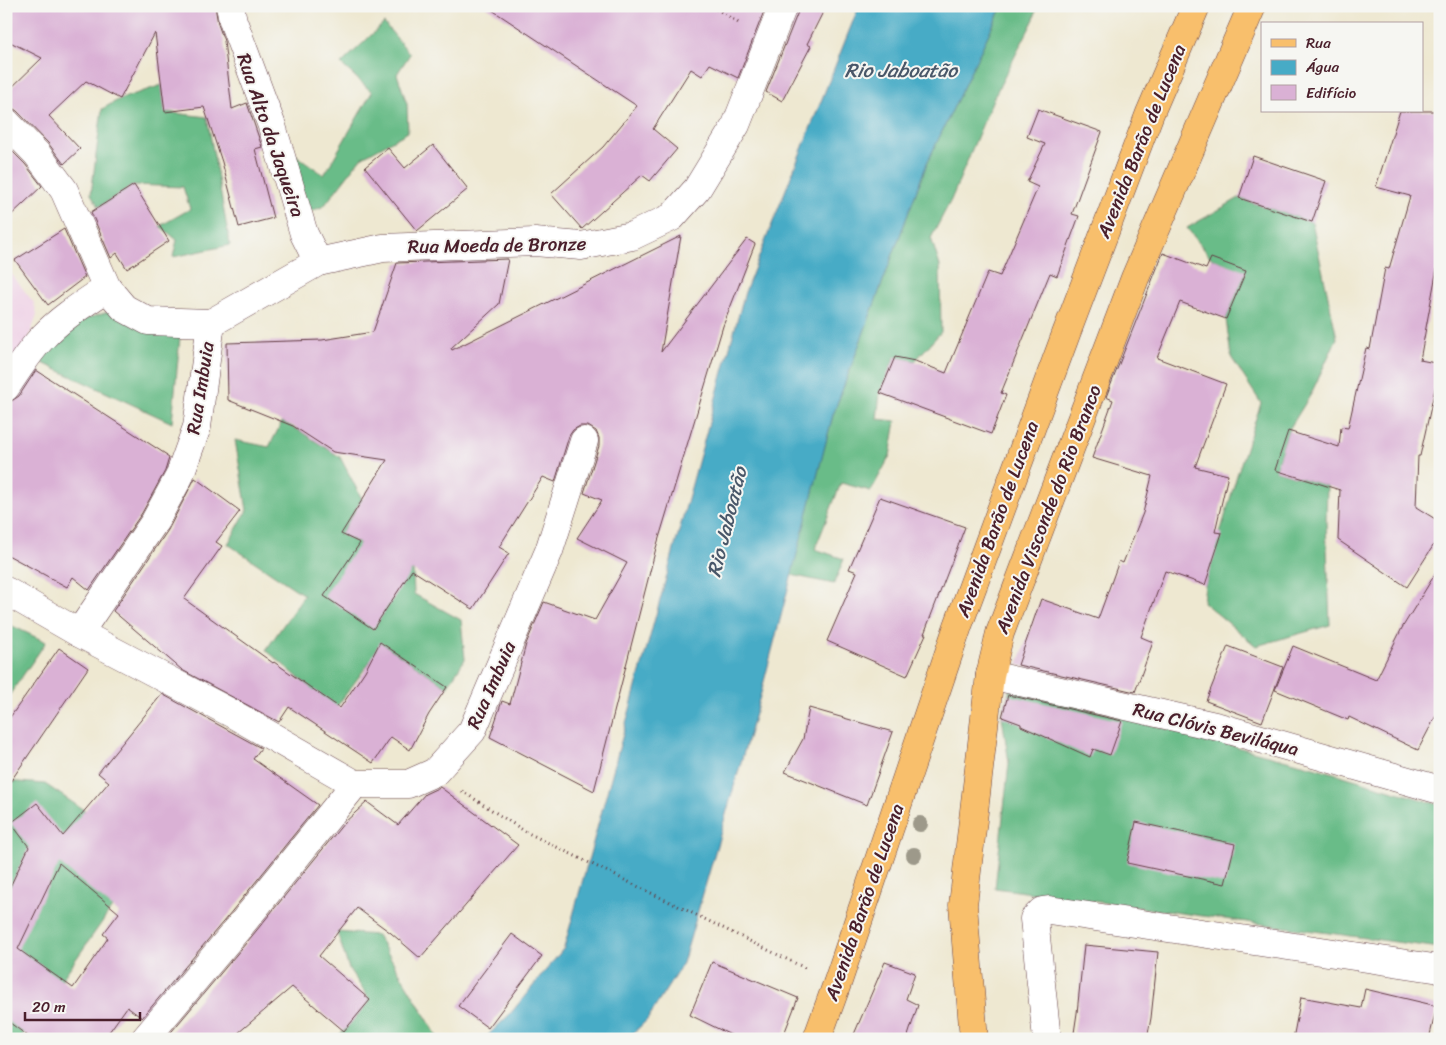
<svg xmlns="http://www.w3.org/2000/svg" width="1446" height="1045" font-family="Sriracha,sans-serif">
<rect width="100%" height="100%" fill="#f6f6f2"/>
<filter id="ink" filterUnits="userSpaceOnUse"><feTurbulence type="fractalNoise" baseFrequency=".02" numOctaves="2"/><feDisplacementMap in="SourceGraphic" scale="10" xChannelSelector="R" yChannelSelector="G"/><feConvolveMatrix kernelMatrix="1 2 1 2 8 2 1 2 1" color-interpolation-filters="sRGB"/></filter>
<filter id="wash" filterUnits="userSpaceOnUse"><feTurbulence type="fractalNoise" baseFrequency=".0096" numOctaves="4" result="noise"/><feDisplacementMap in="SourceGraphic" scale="20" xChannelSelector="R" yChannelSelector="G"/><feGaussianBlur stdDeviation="1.12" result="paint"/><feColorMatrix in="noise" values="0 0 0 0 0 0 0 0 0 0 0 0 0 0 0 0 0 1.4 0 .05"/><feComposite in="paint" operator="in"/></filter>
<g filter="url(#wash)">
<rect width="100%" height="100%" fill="#eee8d1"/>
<!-- built -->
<polygon fill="#efd0e6" points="6,267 34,303 37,315 24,352 6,378"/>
<!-- forest -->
<g fill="#69bc88" stroke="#5a6e5a">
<polygon points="1002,6 1037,6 1034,19 993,99 951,200 931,238 940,266 941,332 915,361 895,357 880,393 877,419 896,421 890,456 871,491 841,483 815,549 844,559 834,584 791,575 833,415 927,163"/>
<polygon points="384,23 410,54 397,74 407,104 408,132 361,158 324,206 309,212 289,150 324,175 372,92 341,64"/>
<polygon points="162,85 165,112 207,117 230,245 173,257 177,240 160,226 190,209 183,187 134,185 99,207 91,194 102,109 120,99"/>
<polygon points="1239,198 1312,222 1337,338 1311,394 1288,431 1275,470 1327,486 1326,522 1330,625 1256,646 1203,602 1205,585 1237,475 1261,403 1231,357 1226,319 1245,272 1211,258 1187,228"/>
<polygon points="115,310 148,331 180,337 172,423 36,360 78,321"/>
<polygon points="282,422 300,431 340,457 362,499 341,534 413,571 414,594 461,620 465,659 447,687 383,644 335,709 266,650 304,595 228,544 247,510 235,440 269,447"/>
<polygon points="6,623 46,642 6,700"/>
<polygon points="1010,688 1310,766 1440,805 1440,948 995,888 1009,763 1002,717"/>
<polygon points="6,781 45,784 136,845 128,885 20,1039 6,1039"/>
<polygon points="337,932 377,935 439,1039 334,1039 344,1031 370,1000 349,969"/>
</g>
<!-- water -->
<polygon fill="#47abc6" stroke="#486578" points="859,6 1002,6 927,163 833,415 761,693 683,963 647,1020 627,1039 484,1039 510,1014 564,948 745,292"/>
<g id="blocks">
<!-- building -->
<g fill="#dab1d5" fill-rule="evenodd">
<polygon points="6,6 215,6 218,24 224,41 232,109 247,103 262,147 255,149 273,218 239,227 222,162 204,107 165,112 155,33 120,99 86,81 49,116 80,149 64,164 48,143 17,111 11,107 6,107 6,93 42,58 6,40"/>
<polygon points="486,6 766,6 738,78 710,64 702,76 691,69 653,129 677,149 650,181 642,175 582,229 551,194 603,147 637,106"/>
<polygon points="798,6 826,6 807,44 811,46 782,101 766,92 798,12"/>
<polygon points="1038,109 1102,132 1072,214 1079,216 1057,276 1050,273 1001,393 1006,395 991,434 880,393 895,357 915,361 946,373 988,272 1000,276 1038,187 1027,182 1045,144 1027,137"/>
<polygon points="1400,111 1440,111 1440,252 1420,360 1440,364 1440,366 1420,456 1418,456 1416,507 1440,522 1440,535 1407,587 1338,540 1340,490 1275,470 1288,431 1339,447 1341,427 1348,428 1366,348 1370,349 1385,268 1389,269 1410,196 1376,187"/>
<polygon points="6,145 25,164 42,186 6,220"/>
<polygon points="433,145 468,189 417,231 365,167 388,148 405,168"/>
<polygon points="1253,156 1326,181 1312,222 1239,198"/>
<polygon points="134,185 169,241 127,269 117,253 111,258 91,212"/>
<polygon points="64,229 85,277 48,305 15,260"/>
<polygon points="681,236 661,352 747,239 755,244 723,326 656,548 594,791 490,737 502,701 510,704 526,644 544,602 595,620 627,563 577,538 602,500 584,493 599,446 599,438 596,431 588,426 580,426 573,430 569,436 555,482 543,477 499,547 509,553 473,609 412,570 373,629 324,596 360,543 341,534 387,460 333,452 293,426 228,400 227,343 322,340 373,332 397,263 508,259 499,304 451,348 452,350"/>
<polygon points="1163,253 1206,269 1211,258 1246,271 1226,319 1180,302 1157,358 1226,384 1195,467 1228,475 1215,532 1222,533 1205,585 1165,571 1141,637 1153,642 1135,692 1018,665 1041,599 1098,619 1119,561 1123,563 1143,513 1152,476 1092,458 1113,400 1106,397"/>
<polygon points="36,370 167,455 166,456 169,458 165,471 142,513 89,590 73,577 67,587 6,554 6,407 10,402 19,396"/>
<polygon points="195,478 240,511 216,542 222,546 184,599 273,663 274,662 340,708 365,671 380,642 447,687 429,714 410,750 391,737 373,763 289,707 279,722 182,670 113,611 168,530"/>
<polygon points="880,497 965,527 924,634 926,634 907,676 827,641 857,572 849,569"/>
<polygon points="1440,566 1440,708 1418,750 1349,717 1348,720 1275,690 1293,646 1376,680 1402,628"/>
<polygon points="1228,646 1283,667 1262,722 1206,701"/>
<polygon points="59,648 88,668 6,788 6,723"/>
<path d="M162,694L261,748L253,759L318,805L228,916L142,1018L127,1007L104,1039H32L6,1020V895L29,847L11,823L37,803L63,836L109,782L98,773ZM59,863L119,913L103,934L108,938L73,988L18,949Z"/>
<polygon points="1008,695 1122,721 1110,755 1093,749 1090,757 1021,726 1021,724 1002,717"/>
<polygon points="809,708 893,732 867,805 785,772 803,739"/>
<polygon points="440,787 518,845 420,958 391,933 357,908 319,956 370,1000 344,1031 292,987 231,1039 168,1039 167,1037 252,936 344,823 367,802 398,825 425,794"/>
<polygon points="1136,822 1235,844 1225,884 1127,863"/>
<polygon points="512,934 542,956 488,1028 458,1006"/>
<polygon points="1084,945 1158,952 1151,1018 1147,1039 1102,1039 1074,1033 1077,1013"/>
<polygon points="712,962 798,998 782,1039 739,1039 690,1015"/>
<polygon points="885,962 915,973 906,999 918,1005 907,1039 852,1039"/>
<polygon points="1365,989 1437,1006 1429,1039 1293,1039 1301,997 1361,1008"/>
</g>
</g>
</g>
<g filter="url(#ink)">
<use href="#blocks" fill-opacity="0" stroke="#633d44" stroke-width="1"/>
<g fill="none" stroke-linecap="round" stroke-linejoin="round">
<!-- minor casing -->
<g stroke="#633d44" stroke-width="29">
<g id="minor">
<polyline points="230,6 233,21 272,126 304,234 318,262"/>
<polyline points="6,122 37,154 64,190 107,288 124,308 148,321 211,323 318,262 383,248 535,242 581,246 632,236 672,217 697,189 736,125 783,6"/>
<path d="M6,387C18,369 29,351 44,336C62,317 85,303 107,288"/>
<polyline points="6,591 79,633 233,714 355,784 408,784 435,772 472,731 549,551 584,441"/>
<polyline points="79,633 155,521 179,477 197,427 211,323"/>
<polyline points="990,675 1219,727 1440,790"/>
<polyline points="145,1039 240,926 355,784"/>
<polyline points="1047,1039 1034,919 1042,911 1049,910 1440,969"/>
</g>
</g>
<!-- primary casing -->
<g stroke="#633d44" stroke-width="29">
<g id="primary">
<polyline points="817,1039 838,981 958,626 1066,334 1150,113 1196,6"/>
<polyline points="974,1039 963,905 990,675 1000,633 1135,278 1252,6"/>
</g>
</g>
<!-- path -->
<g stroke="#633d44" stroke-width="3" stroke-dasharray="1 4" stroke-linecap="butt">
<polyline points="712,6 740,24"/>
<polyline points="462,791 526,832 807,969"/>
</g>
<!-- minor -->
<use href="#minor" stroke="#fff" stroke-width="28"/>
<!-- primary -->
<use href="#primary" stroke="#f8bf6c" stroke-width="28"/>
</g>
<!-- trees -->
<g fill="#9d998a">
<circle cx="920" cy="824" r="8"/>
<circle cx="914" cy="855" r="8"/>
</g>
</g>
<g text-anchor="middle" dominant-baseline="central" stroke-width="4" stroke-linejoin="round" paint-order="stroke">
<!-- street labels -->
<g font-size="19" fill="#4a1f2b" stroke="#f6f6f2">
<text transform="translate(271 135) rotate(71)">Rua Alto da Jaqueira</text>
<text transform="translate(1141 141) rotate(-68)">Avenida Barão de Lucena</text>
<text transform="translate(497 245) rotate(-1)">Rua Moeda de Bronze</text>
<text transform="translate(200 388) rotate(-81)">Rua Imbuia</text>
<text transform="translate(1048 509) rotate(-69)">Avenida Visconde do Rio Branco</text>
<text transform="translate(997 519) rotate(-70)">Avenida Barão de Lucena</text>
<text transform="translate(491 685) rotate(-66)">Rua Imbuia</text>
<text transform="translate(1216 729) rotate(14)">Rua Clóvis Beviláqua</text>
<text transform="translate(864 902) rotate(-71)">Avenida Barão de Lucena</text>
</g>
<!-- water labels -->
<g font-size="20" font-style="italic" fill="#495769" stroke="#f6f6f2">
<text x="901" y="70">Rio Jaboatão</text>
<text transform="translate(727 522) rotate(-76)">Rio Jaboatão</text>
</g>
</g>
<!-- margin -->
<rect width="1446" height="1045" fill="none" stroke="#f6f6f2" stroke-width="25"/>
<!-- legend -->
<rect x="1261" y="22" width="162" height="90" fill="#f6f6f2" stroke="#b1a0a2"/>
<rect x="1271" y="39" width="25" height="8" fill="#f8bf6c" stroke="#b1a0a2"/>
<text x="1306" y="48" font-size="15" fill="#4a1f2b">Rua</text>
<rect x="1271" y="60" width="25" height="15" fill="#47abc6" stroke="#b1a0a2"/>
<text x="1306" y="72" font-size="15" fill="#4a1f2b">Água</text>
<rect x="1271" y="85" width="25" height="15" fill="#dab1d5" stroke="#b1a0a2"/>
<text x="1306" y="98" font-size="15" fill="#4a1f2b">Edifício</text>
<!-- scale -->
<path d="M25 1012v8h115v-8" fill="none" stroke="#4a1f2b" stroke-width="2.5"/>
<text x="32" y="1012" font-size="15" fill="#4a1f2b" stroke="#f6f6f2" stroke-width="4" paint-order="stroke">20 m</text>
</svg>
